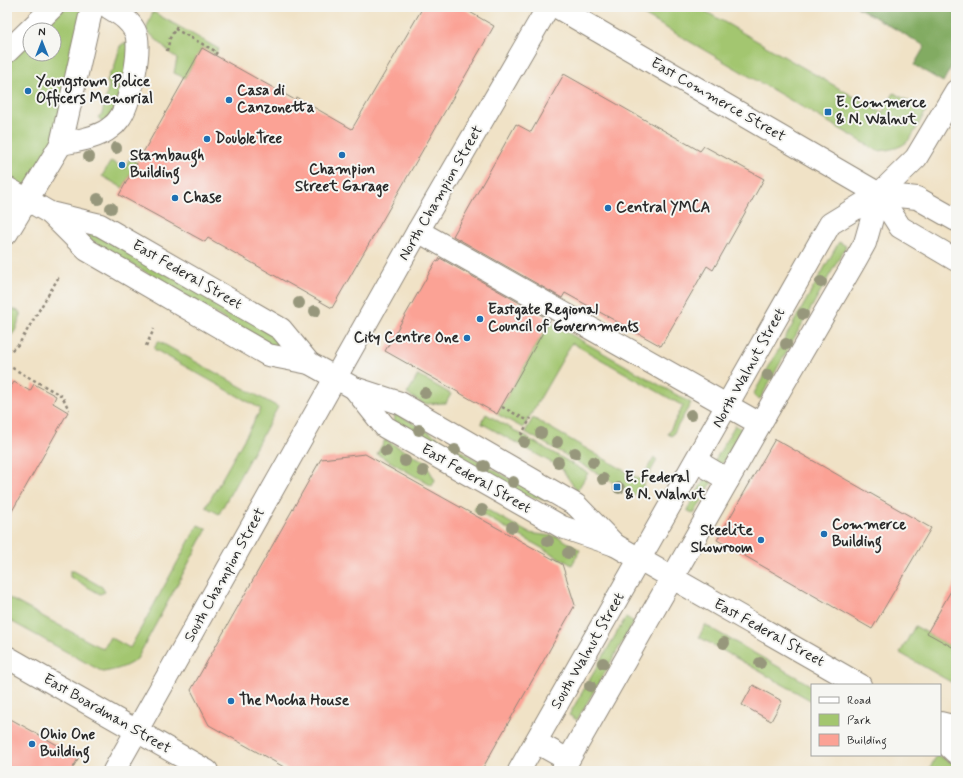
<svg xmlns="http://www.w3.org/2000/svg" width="963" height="778" font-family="Mynerve,sans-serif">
<rect width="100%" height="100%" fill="#f6f6f2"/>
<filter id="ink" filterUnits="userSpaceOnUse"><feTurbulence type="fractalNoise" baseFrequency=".025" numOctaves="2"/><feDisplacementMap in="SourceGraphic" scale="8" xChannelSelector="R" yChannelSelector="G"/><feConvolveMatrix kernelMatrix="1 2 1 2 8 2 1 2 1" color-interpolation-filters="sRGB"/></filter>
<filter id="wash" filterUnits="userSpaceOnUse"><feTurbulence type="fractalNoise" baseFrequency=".012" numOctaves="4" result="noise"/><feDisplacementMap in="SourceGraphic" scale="16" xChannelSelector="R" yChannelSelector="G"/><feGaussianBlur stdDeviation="0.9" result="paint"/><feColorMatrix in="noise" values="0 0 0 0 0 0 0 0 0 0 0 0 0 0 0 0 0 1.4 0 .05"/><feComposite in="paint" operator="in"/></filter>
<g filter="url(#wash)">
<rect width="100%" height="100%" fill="#f0e2c6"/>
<!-- green -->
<g fill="#a3c66f" stroke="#67784d" fill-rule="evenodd">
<path d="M53,7H92L61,144L7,233V52ZM30,30H54V54H30Z"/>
<path d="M630,7H698L882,113L894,93L926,111C910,138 912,148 878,151Z"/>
<polygon points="153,12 219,49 215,55 202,48 185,78 174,73 177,59 146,30"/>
<polygon points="124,43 129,44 130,54 113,113 103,123 98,117 102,114 109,85 107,82 110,72 114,69 120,46"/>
<polygon points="130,158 137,163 123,188 102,176 111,161 124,169"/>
<polygon points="93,232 276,336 279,341 277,346 272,347 86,237"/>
<polygon points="839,242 846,246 760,399 753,395"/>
<polygon points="11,309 19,311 21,316 15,331 7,341 7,316"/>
<polygon points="549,322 691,403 672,436 668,434 683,406 572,343 523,428 497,414"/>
<polygon points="158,341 278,407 219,514 206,507 261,409 154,349"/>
<polygon points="418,375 451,394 446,403 424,404 407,394"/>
<polygon points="397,414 548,501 516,493 394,422 395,415"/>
<polygon points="486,414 588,473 577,491 561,468 481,423"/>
<polygon points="533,418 641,480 654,457 657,460 637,496 525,432"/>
<polygon points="735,425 742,429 694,514 687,510"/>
<polygon points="385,440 424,461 435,480 432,486 377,454"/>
<polygon points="477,504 529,533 559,537 580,550 572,565 474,510"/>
<path d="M198,525L207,529L137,659C126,667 117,670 103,672L7,619V597L103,649L110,637L130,648Z"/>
<polygon points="70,571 74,571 102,587 105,592 100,594 70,577"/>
<polygon points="626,617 634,622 577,720 569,715"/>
<polygon points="705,625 812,686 812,701 699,637"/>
<polygon points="915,626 956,649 956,685 900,653"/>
<polygon points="937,755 956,765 956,771 936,771 930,768"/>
</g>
<!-- forest -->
<polygon fill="#82ab62" stroke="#566b46" points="857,7 956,7 956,58 943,82 914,65 925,46"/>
<g id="blocks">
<!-- building -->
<g fill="#fba295">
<polygon points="423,7 461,7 494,26 332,308 208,238 205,242 119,195 202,48 295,100 296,97 352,129"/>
<polygon points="564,74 700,151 704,146 764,179 713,270 707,266 661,346 565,293 562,298 453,236 516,124 531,132"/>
<polygon points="440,258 550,320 497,414 385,351 436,261 438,262"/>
<polygon points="14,382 30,391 34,384 56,396 53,403 68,412 7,520 7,393"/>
<polygon points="775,439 931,528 872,629 717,540"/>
<polygon points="365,454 562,564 575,605 481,771 291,771 209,725 191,690 321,459"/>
<polygon points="956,582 956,649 927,633"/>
<polygon points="753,685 782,701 771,721 742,705"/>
<polygon points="7,717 79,757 71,771 7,771"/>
</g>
</g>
</g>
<g filter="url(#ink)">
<use href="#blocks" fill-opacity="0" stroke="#8e8678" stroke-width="1"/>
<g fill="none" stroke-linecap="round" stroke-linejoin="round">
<!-- minor casing -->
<g stroke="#8e8678" stroke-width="24">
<g id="minor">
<path d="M61,144C76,141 98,138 110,128C113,126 117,122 119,119C130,105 143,47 135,31C129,19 119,14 108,7"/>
<polyline points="7,188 50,213 100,225 281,329 309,363"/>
<polyline points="50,213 87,250 268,355 309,363 354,388 400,403 576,505 615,545"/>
<polyline points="418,231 760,424"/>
<polyline points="354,388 385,427 562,527 615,545 860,685"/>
<polyline points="696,461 728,480"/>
<polyline points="7,657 207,771"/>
<polyline points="940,723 956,727"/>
<polyline points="940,738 956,753"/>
<polyline points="536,742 568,760"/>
<polyline points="114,771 418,231 548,7"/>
<polyline points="519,771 830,224 879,194 916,158 956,91"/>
<polyline points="562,771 760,424 855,261 865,243 879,194"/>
</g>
</g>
<!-- major casing -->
<g stroke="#8e8678" stroke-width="24">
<g id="major">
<polyline points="557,7 879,194 900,227 956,260"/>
<polyline points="7,52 53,7"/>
<polyline points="879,194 917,198 956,220"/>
<polyline points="7,233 61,144 92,7"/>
</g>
</g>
<!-- path -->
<g stroke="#8e8678" stroke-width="2.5" stroke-dasharray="3 3" stroke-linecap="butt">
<polyline points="175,29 217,52 215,55"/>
<polyline points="167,51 170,38 177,26"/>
<polyline points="146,346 154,329"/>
<polyline points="7,354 19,344 60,275"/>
<polyline points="7,365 62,396 69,410"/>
<polyline points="502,407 529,421"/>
<polyline points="521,435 531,418"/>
</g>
<!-- minor -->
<use href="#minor" stroke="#fff" stroke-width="22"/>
<!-- major -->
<use href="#major" stroke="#fff" stroke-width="22"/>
</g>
<!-- trees -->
<g fill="#97977c">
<circle cx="116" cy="148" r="6"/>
<circle cx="89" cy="157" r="6"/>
<circle cx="98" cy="199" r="6"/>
<circle cx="111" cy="208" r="6"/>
<circle cx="821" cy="282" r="6"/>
<circle cx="299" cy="303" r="6"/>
<circle cx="315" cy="311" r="6"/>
<circle cx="803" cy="314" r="6"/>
<circle cx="786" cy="344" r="6"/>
<circle cx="768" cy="375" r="6"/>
<circle cx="425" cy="393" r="6"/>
<circle cx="691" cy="415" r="6"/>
<circle cx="419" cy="430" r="6"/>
<circle cx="541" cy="433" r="6"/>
<circle cx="524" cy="442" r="6"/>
<circle cx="557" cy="442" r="6"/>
<circle cx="455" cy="450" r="6"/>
<circle cx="386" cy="451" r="6"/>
<circle cx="575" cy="453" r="6"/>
<circle cx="405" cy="461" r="6"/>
<circle cx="558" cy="462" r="6"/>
<circle cx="593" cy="462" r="6"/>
<circle cx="484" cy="466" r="6"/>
<circle cx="423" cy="471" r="6"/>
<circle cx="603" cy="479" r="6"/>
<circle cx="513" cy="482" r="6"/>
<circle cx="619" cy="488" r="6"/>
<circle cx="482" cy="510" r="6"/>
<circle cx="512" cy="527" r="6"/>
<circle cx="548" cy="541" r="6"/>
<circle cx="568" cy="553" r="6"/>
<circle cx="724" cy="643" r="6"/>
<circle cx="603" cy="663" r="6"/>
<circle cx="760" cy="663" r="6"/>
<circle cx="590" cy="686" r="6"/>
</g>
</g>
<!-- markers -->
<g fill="#1f6fb2" stroke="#f6f6f2" stroke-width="1.5">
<circle cx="28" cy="91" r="4"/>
<circle cx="229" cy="100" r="4"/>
<rect x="824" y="108" width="8" height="8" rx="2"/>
<circle cx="207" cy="139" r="4"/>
<circle cx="342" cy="155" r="4"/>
<circle cx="122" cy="165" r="4"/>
<circle cx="175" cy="198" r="4"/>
<circle cx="608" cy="208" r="4"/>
<circle cx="480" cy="319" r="4"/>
<circle cx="467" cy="338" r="4"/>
<rect x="613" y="483" width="8" height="8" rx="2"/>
<circle cx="824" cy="534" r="4"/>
<circle cx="761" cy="540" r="4"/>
<circle cx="231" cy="701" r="4"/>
<circle cx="32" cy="744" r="4"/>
</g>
<g text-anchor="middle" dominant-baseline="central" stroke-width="4" stroke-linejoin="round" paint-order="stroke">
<!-- poi labels -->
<g font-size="15" font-weight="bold" fill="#2b2b2b" stroke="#f6f6f2" text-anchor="start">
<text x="36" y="82">Youngstown Police<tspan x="36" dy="17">Officers Memorial</tspan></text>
<text x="237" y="91">Casa di<tspan x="237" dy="17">Canzonetta</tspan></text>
<text x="836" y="103">E. Commerce<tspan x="836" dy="17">&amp; N. Walnut</tspan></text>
<text x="215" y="139">DoubleTree</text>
<text x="130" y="156">Stambaugh<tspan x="130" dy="17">Building</tspan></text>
<text x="342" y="170" text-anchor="middle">Champion<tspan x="342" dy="17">Street Garage</tspan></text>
<text x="183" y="198">Chase</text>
<text x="616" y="208">Central YMCA</text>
<text x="488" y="310">Eastgate Regional<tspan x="488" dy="17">Council of Governments</tspan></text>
<text x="459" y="338" text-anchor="end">City Centre One</text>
<text x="625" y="478">E. Federal<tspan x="625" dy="17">&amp; N. Walnut</tspan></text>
<text x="832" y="525">Commerce<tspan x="832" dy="17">Building</tspan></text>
<text x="753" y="531" text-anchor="end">Steelite<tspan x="753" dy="17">Showroom</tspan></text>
<text x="239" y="701">The Mocha House</text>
<text x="40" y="735">Ohio One<tspan x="40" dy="17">Building</tspan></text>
</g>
<!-- street labels -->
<g font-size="15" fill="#2b2b2b" stroke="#f6f6f2">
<text transform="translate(718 100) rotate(30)">East Commerce Street</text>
<text transform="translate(441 193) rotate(-60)">North Champion Street</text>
<text transform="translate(187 275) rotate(30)">East Federal Street</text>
<text transform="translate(749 368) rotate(-61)">North Walnut Street</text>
<text transform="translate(476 479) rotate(30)">East Federal Street</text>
<text transform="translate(225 575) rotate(-61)">South Champion Street</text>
<text transform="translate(769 633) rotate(29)">East Federal Street</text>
<text transform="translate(588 651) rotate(-60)">South Walnut Street</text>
<text transform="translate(107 714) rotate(30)">East Boardman Street</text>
</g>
</g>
<!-- margin -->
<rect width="963" height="778" fill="none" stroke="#f6f6f2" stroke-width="24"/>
<!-- legend -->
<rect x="811" y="684" width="130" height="72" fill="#f6f6f2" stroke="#a5a5a2"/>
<rect x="819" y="697" width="20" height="6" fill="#ffffff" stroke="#a5a5a2"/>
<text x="847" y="704" font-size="12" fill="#2b2b2b">Road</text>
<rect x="819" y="714" width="20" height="12" fill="#a3c66f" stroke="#a5a5a2"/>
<text x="847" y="724" font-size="12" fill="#2b2b2b">Park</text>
<rect x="819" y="734" width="20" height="12" fill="#fba295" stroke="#a5a5a2"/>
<text x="847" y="744" font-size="12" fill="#2b2b2b">Building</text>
<!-- north arrow -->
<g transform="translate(42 42)"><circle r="19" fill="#f6f6f2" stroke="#a5a5a2"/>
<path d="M0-3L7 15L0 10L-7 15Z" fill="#1f6fb2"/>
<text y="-6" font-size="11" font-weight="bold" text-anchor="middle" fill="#2b2b2b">N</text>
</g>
</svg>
